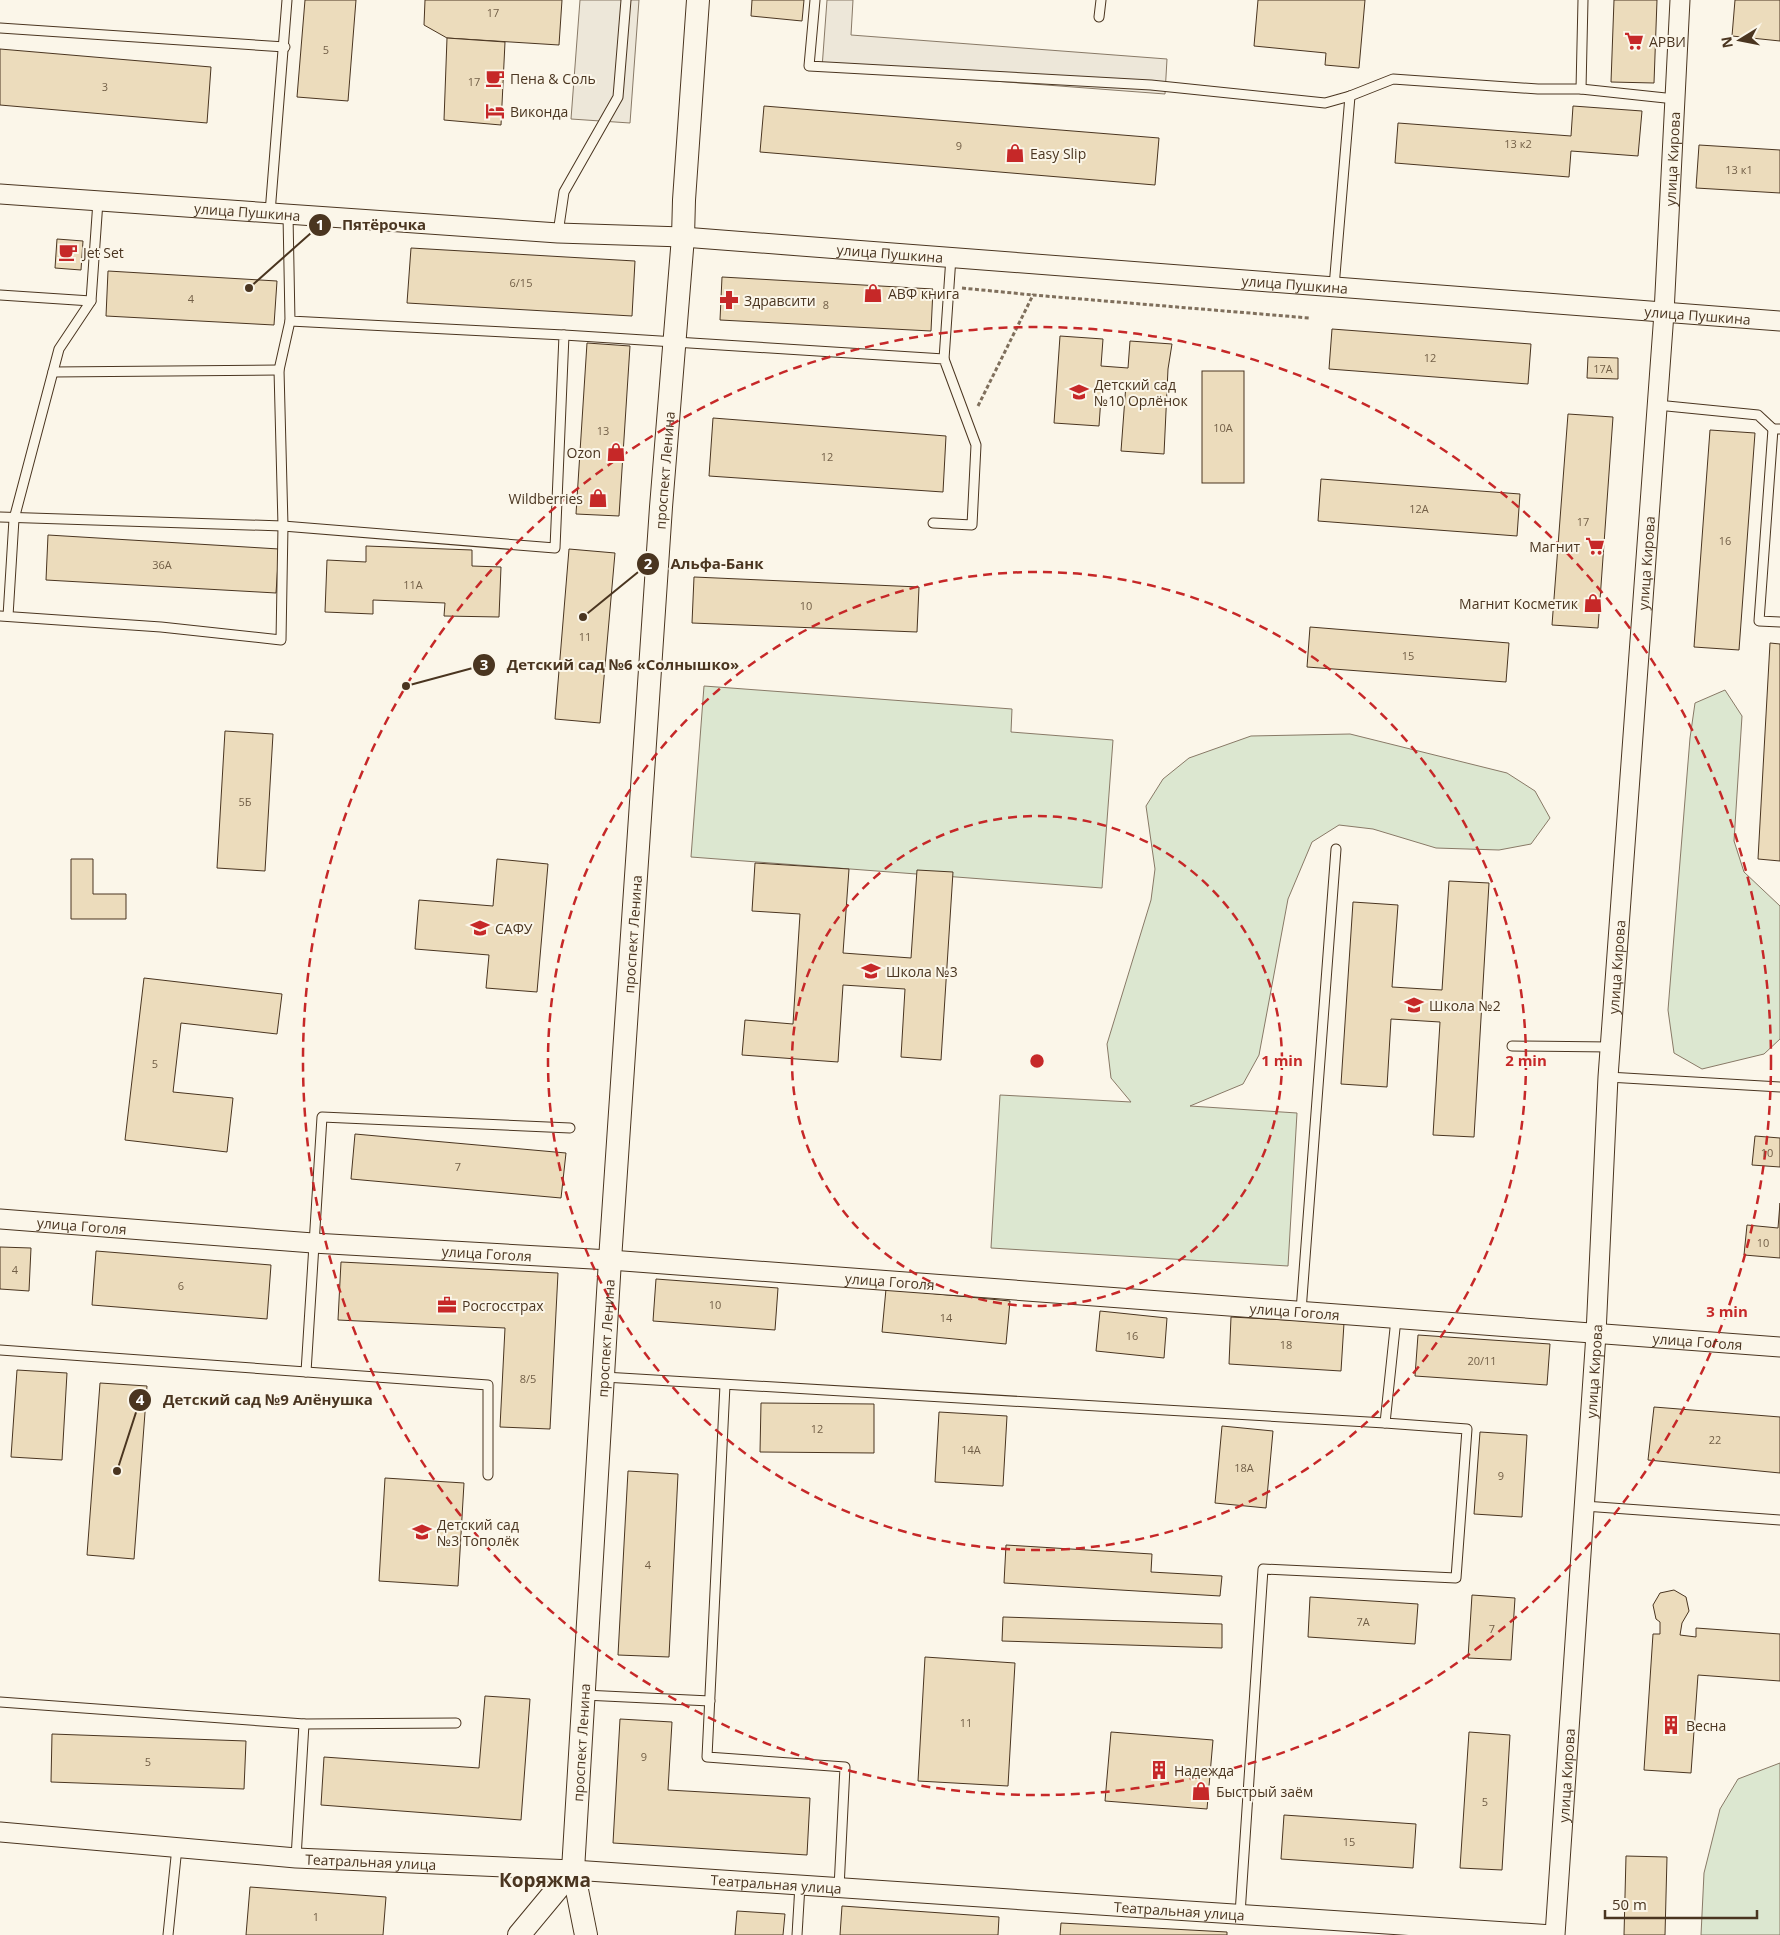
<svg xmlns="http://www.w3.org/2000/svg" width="1780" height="1935" font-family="'Open Sans',sans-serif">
<rect width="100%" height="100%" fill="#fbf6e9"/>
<!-- green -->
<g fill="#dce7d0" stroke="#887966">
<polygon points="704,686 1012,709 1011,732 1113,740 1102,888 691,857"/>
<polygon points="1725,690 1742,716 1734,841 1744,872 1780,906 1780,1039 1764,1054 1702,1069 1674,1053 1668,1010 1690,738 1695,703"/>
<polygon points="1350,734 1507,773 1535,791 1550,818 1531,844 1499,850 1436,848 1373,829 1339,825 1312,842 1288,899 1259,1055 1243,1084 1190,1106 1297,1113 1288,1266 991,1248 1000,1095 1131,1102 1111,1078 1107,1044 1151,900 1155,869 1146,806 1163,779 1189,758 1251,736"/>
<polygon points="1780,1763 1780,1935 1701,1935 1704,1873 1720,1809 1738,1779"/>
</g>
<!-- parking -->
<g fill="#ede7d9" stroke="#887966">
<polygon points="580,0 639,0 630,123 571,119"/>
<polygon points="827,0 853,0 851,35 1167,59 1165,94 822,68"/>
</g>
<!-- building -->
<g fill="#ecdcbc" stroke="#4a3520">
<polygon points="305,0 356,0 348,101 297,97"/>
<polygon points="425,0 562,0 559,45 447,38 424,25"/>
<polygon points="752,0 804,0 802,21 751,16"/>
<polygon points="1258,0 1365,0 1359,68 1325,65 1326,53 1254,46"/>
<polygon points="1614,0 1657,0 1654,83 1611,82"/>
<polygon points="1735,0 1780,0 1780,41 1732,36"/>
<polygon points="447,38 505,42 501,125 444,120"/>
<polygon points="0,49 211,67 207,123 0,105"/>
<polygon points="764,106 1159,138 1155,185 760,152"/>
<polygon points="1573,106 1642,111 1638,156 1571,151 1569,177 1395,163 1398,123 1571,136"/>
<polygon points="1699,145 1780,150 1780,193 1696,188"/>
<polygon points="57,239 83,241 81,270 55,268"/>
<polygon points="411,248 635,261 632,316 407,303"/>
<polygon points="108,271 277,281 274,325 106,316"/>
<polygon points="722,277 933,289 931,331 720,320"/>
<polygon points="1332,329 1531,344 1528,384 1329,369"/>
<polygon points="1060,336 1103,339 1101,366 1128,368 1130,341 1172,344 1168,369 1164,454 1121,451 1126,384 1102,383 1099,426 1054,423"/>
<polygon points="587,343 630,346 619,516 576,514"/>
<polygon points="1588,357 1618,358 1618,379 1587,378"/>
<rect x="1202" y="371" width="42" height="112"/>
<polygon points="1568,414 1613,417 1598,628 1552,625"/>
<polygon points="713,418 946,436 943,492 709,476"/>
<polygon points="1710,430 1755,433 1739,650 1694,647"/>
<polygon points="1321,479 1520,494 1517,536 1318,521"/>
<polygon points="48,535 279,549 276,593 46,580"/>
<polygon points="366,546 472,550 472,566 501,567 499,617 444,616 445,603 373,600 373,614 325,612 327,560 366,562"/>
<polygon points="569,549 615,553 600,723 555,719"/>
<polygon points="694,577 919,587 917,632 692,623"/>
<polygon points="1310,627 1509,643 1506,682 1307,667"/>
<polygon points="1770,643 1780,644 1780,861 1758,859"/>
<polygon points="225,731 273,734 265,871 217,868"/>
<polygon points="71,859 93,859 93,894 126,894 126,919 71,919"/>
<polygon points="497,859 548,864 537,992 486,988 489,955 415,949 419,900 493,906"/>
<polygon points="755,863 849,869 843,953 911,958 917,870 953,872 941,1060 901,1057 905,989 843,985 838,1062 742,1055 745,1020 793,1024 800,914 752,911"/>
<polygon points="1449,881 1489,883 1474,1137 1433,1135 1440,1022 1391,1019 1387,1087 1341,1084 1353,902 1398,905 1392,987 1442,990"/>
<polygon points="144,978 282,994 277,1034 181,1023 173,1092 233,1098 227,1152 125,1140"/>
<polygon points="355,1134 566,1153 561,1198 351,1179"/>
<polygon points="1755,1136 1780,1138 1780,1167 1752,1165"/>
<polygon points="1780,1203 1780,1258 1744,1255 1747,1225 1778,1228"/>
<polygon points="0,1247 31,1248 29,1291 0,1289"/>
<polygon points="96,1251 271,1265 267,1319 92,1305"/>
<polygon points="341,1262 558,1273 550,1429 500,1427 505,1328 338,1320"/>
<polygon points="656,1279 778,1288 775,1330 653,1321"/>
<polygon points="886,1289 1010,1301 1006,1344 882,1332"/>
<polygon points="1100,1311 1167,1318 1164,1358 1096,1351"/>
<polygon points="1231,1317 1344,1323 1341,1371 1229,1364"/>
<polygon points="1418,1335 1550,1344 1547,1385 1415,1376"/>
<polygon points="17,1370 67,1373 62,1460 11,1457"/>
<polygon points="100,1383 147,1386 134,1559 87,1555"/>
<polygon points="761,1403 874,1404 874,1453 760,1452"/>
<polygon points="1654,1407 1780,1417 1780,1473 1648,1460"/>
<polygon points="939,1412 1007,1416 1003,1486 935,1482"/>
<polygon points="1222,1426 1273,1431 1266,1508 1215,1503"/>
<polygon points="1480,1432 1527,1435 1522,1517 1474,1514"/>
<polygon points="628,1471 678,1474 669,1657 618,1655"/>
<polygon points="385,1478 464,1483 458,1586 379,1581"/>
<polygon points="1006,1545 1152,1554 1151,1572 1222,1576 1220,1596 1004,1583"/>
<polygon points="1674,1590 1686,1597 1689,1611 1682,1623 1680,1635 1696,1637 1696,1628 1780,1634 1780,1681 1698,1675 1691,1773 1644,1770 1653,1634 1660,1634 1660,1622 1656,1619 1653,1605 1660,1593"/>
<polygon points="1472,1595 1515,1598 1511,1660 1468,1658"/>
<polygon points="1310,1597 1418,1604 1415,1644 1308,1637"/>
<polygon points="1003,1617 1222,1624 1222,1648 1002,1641"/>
<polygon points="925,1657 1015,1663 1008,1786 918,1781"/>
<polygon points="485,1696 530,1699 521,1820 321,1805 324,1757 479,1768"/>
<polygon points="620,1719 672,1722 668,1790 810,1798 807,1855 613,1843"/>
<polygon points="1111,1732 1213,1740 1207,1809 1105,1801"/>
<polygon points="1469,1732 1510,1735 1502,1870 1460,1868"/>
<polygon points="52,1734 246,1741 244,1789 51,1782"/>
<polygon points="1284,1815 1416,1824 1413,1868 1281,1859"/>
<polygon points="1626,1856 1667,1857 1665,1935 1624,1935"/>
<polygon points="250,1887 386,1897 383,1935 246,1935"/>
<polygon points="842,1906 999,1917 998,1935 840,1935"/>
<polygon points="737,1911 785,1914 783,1935 735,1935"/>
<polygon points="1061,1923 1227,1932 1227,1935 1060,1935"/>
</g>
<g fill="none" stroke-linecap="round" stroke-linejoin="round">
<!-- service casing -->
<g stroke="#4a3520" stroke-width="11">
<g id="service">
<polyline points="815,0 809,66 1151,85 1325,103 1350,96 1393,79 1538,89 1581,89 1675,99"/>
<polyline points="1099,17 1101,0"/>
<polyline points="0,28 285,47"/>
<polyline points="1581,89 1583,0"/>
<polyline points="270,213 287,0"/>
<polyline points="558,233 564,192 618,97 626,0"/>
<polyline points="1334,287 1350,96"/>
<polyline points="0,295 91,301"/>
<polyline points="564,335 944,359 976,445 972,525 933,523"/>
<polyline points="944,359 951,257"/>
<polyline points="53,372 279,370"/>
<polyline points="1657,405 1758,415 1773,429"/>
<polyline points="1780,429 1773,429 1759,621 1780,622"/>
<polyline points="0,517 283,526 555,548 564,335 290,321 288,215"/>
<polyline points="0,616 161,627 281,640 283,526 279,370 290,321"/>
<polyline points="8,616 14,519 59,349 91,301 98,201"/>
<polyline points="1512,1046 1610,1047"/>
<polyline points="1608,1077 1780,1087"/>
<polyline points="1301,1311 1336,849"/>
<polyline points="0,1350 488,1385 488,1475"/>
<polyline points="306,1372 322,1117 570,1128"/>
<polyline points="604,1377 1385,1423"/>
<polyline points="725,1385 707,1757 845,1767 839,1888"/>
<polyline points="1584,1506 1780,1520"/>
<polyline points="584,1695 710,1701"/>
<polyline points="0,1702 304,1724 456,1723"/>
<polyline points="296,1858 304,1724"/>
<polyline points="1240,1914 1263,1569 1456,1578 1467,1429 1385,1423 1396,1319"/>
<polyline points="168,1935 177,1847"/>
<polyline points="797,1935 800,1885"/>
</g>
</g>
<!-- minor casing -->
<g stroke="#4a3520" stroke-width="21">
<g id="minor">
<path id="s1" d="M0,194L558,233L683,237L1780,321"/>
<path id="s2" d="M0,1219L313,1243L610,1260L1780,1347"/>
<path id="s3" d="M0,1832L296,1858L573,1870L1552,1935"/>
<path id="s4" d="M1555,1935L1596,1334L1608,1077L1664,313L1680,0"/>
</g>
</g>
<!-- tertiary casing -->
<g stroke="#4a3520" stroke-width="24">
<g id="tertiary">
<polyline points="519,1935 573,1870"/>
<path id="s5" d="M586,1935L573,1870L610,1260L661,507L683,237L684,200L698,0"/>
</g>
</g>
<!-- path -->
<g stroke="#7f6f5c" stroke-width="3" stroke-dasharray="4 2.5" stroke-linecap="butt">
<polyline points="962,288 1033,295"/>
<polyline points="978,406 1033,295 1309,318"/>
</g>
<!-- service -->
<use href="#service" stroke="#fbf6e9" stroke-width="9"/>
<!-- minor -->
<use href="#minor" stroke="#fbf6e9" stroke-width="19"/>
<!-- tertiary -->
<use href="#tertiary" stroke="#fbf6e9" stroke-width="22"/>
</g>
<!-- distance rings -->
<g fill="none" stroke="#c62828" stroke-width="2.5" stroke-dasharray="9 6">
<circle cx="1037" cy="1061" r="245"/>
<circle cx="1037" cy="1061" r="489"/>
<circle cx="1037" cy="1061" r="734"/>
</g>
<!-- icons -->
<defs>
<g id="supermarket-bare" transform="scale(1.5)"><path d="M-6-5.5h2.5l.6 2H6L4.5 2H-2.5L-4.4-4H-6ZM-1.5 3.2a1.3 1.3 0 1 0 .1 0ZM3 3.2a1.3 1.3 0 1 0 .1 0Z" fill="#c62828" stroke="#fbf6e9" stroke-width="2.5" paint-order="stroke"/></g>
<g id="cafe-bare" transform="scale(1.5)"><path d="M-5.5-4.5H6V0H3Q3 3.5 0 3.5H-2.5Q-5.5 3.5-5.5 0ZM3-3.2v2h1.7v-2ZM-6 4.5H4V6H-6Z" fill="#c62828" stroke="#fbf6e9" stroke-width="2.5" paint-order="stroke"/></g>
<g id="hotel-bare" transform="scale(1.5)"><path d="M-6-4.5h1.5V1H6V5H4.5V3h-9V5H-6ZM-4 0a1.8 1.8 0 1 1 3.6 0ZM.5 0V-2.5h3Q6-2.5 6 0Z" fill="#c62828" stroke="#fbf6e9" stroke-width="2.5" paint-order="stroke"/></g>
<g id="shop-bare" transform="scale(1.5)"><path d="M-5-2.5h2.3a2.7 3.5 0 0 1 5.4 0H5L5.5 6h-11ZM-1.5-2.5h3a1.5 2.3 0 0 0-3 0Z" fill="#c62828" stroke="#fbf6e9" stroke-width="2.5" paint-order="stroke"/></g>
<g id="pharmacy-bare" transform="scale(1.5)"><path d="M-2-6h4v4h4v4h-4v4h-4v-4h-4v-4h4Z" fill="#c62828" stroke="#fbf6e9" stroke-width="2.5" paint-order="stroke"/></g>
<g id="school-bare" transform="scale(1.5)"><path d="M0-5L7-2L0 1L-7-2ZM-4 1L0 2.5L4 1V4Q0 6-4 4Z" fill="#c62828" stroke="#fbf6e9" stroke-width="2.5" paint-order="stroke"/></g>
<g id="university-bare" transform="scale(1.5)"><path d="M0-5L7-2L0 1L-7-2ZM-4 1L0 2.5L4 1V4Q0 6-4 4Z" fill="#c62828" stroke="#fbf6e9" stroke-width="2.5" paint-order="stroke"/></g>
<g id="office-bare" transform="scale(1.5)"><path d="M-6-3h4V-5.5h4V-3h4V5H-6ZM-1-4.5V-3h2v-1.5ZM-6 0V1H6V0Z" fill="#c62828" stroke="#fbf6e9" stroke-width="2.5" paint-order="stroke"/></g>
<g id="building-bare" transform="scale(1.5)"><path d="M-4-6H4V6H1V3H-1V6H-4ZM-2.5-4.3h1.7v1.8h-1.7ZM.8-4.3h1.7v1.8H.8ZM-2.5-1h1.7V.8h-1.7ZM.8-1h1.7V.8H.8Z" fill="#c62828" stroke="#fbf6e9" stroke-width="2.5" paint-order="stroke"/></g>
</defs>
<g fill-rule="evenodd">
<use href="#supermarket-bare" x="1634" y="41"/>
<use href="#cafe-bare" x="495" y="78"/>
<use href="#hotel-bare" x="495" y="111"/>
<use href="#shop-bare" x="1015" y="153"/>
<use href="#cafe-bare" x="68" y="252"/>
<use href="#shop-bare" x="873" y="293"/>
<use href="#pharmacy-bare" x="729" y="300"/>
<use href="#school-bare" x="1079" y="392"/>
<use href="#shop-bare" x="616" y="452"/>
<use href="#shop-bare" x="598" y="498"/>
<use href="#supermarket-bare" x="1595" y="546"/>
<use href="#shop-bare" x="1593" y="603"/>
<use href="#university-bare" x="480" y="928"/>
<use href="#school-bare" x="871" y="971"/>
<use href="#school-bare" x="1414" y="1005"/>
<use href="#office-bare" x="447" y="1305"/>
<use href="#school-bare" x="422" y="1532"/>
<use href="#building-bare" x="1671" y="1725"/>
<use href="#building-bare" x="1159" y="1770"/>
<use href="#shop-bare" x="1201" y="1791"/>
</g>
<g text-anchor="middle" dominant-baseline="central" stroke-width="4" stroke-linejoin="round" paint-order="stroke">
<!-- number labels -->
<g font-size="11" fill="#725f47">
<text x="493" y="12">17</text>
<text x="326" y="49">5</text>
<text x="474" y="81">17</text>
<text x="105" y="86">3</text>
<text x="1518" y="143">13 к2</text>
<text x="959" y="145">9</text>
<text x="1739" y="169">13 к1</text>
<text x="521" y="282">6/15</text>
<text x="191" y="298">4</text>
<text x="826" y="304">8</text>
<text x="1430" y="357">12</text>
<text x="1603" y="368">17А</text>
<text x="1223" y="427">10А</text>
<text x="603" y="430">13</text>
<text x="827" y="456">12</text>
<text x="1419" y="508">12А</text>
<text x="1583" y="521">17</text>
<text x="1725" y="540">16</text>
<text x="162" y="564">36А</text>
<text x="413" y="584">11А</text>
<text x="806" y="605">10</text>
<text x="585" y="636">11</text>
<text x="1408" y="655">15</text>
<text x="245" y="801">5Б</text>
<text x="155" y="1063">5</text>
<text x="1767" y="1152">10</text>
<text x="458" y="1166">7</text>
<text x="1763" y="1242">10</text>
<text x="15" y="1269">4</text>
<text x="181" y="1285">6</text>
<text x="715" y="1304">10</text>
<text x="946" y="1317">14</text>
<text x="1132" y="1335">16</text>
<text x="1286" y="1344">18</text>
<text x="1482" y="1360">20/11</text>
<text x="528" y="1378">8/5</text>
<text x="817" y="1428">12</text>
<text x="1715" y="1439">22</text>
<text x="971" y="1449">14А</text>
<text x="1244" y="1467">18А</text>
<text x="1501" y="1475">9</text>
<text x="648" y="1564">4</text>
<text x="1363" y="1621">7А</text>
<text x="1492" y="1628">7</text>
<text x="966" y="1722">11</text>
<text x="644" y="1756">9</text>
<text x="148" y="1761">5</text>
<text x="1485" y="1801">5</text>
<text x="1349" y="1841">15</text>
<text x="316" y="1916">1</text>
</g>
<!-- poi labels -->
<g font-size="14" fill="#4a3520" stroke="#fbf6e9" text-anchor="start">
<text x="1649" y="41">АРВИ</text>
<text x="510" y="78">Пена &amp; Соль</text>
<text x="510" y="111">Виконда</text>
<text x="1030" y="153">Easy Slip</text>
<text x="83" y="252">Jet Set</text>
<text x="888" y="293">АВФ книга</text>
<text x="744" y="300">Здравсити</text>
<text x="1094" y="384">Детский сад<tspan x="1094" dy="16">№10 Орлёнок</tspan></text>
<text x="601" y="452" text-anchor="end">Ozon</text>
<text x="583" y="498" text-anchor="end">Wildberries</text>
<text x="1580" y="546" text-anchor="end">Магнит</text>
<text x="1578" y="603" text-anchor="end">Магнит Косметик</text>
<text x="495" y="928">САФУ</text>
<text x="886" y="971">Школа №3</text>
<text x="1429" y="1005">Школа №2</text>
<text x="462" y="1305">Росгосстрах</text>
<text x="437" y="1524">Детский сад<tspan x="437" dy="16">№3 Тополёк</tspan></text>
<text x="1686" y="1725">Весна</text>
<text x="1174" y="1770">Надежда</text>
<text x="1216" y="1791">Быстрый заём</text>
</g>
<!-- street labels -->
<g font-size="14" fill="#4a3520" stroke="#fbf6e9">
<text stroke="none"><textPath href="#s4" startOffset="1780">улица Кирова</textPath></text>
<text stroke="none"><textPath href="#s1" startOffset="248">улица Пушкина</textPath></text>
<text stroke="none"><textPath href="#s1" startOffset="892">улица Пушкина</textPath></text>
<text stroke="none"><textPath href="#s1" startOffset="1298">улица Пушкина</textPath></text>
<text stroke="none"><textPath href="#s1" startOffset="1702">улица Пушкина</textPath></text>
<text stroke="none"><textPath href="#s5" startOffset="1469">проспект Ленина</textPath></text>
<text stroke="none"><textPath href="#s4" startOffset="1375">улица Кирова</textPath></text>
<text stroke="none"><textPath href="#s5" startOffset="1004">проспект Ленина</textPath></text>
<text stroke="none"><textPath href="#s4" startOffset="970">улица Кирова</textPath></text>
<text stroke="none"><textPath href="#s2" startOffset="82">улица Гоголя</textPath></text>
<text stroke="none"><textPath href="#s2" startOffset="488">улица Гоголя</textPath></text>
<text stroke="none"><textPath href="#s2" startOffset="892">улица Гоголя</textPath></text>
<text stroke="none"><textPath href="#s2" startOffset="1298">улица Гоголя</textPath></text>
<text stroke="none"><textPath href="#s5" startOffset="599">проспект Ленина</textPath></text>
<text stroke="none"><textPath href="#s2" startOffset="1702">улица Гоголя</textPath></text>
<text stroke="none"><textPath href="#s4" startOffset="565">улица Кирова</textPath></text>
<text stroke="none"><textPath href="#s5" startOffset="194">проспект Ленина</textPath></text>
<text stroke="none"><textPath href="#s4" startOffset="160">улица Кирова</textPath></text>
<text stroke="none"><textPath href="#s3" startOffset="372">Театральная улица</textPath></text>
<text stroke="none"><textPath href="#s3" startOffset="778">Театральная улица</textPath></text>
<text stroke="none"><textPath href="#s3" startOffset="1182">Театральная улица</textPath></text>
</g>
<!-- district labels -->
<g font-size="19" font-weight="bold" fill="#4a3520" stroke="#fbf6e9">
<text x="545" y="1880">Коряжма</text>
</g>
</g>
<circle cx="1037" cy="1061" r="8" fill="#c62828" stroke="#fbf6e9" stroke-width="2.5"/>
<g font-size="15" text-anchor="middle" font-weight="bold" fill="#c62828" stroke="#fbf6e9" stroke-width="4" stroke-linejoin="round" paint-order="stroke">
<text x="1282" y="1066">1 min</text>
<text x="1526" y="1066">2 min</text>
<text x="1727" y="1317">3 min</text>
</g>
<!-- callouts -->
<path fill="none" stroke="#4a3520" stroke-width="2" d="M249 288L320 225M583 617L648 564M406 686L484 665M117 1471L140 1400"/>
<g fill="#4a3520" stroke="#fbf6e9" stroke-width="2">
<circle cx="249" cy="288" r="5"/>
<circle cx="583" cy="617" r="5"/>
<circle cx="406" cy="686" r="5"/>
<circle cx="117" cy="1471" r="5"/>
<circle cx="320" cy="225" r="12"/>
<circle cx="648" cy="564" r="12"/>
<circle cx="484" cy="665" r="12"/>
<circle cx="140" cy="1400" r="12"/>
</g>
<g font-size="15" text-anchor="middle" font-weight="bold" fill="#fff">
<text x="320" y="230">1</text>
<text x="648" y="569">2</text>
<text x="484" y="670">3</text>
<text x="140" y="1405">4</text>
</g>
<g font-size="15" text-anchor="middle" font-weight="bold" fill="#4a3520" stroke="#fbf6e9" stroke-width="4" stroke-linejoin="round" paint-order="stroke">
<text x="384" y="230">Пятёрочка</text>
<text x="717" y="569">Альфа-Банк</text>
<text x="623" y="670">Детский сад №6 «Солнышко»</text>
<text x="268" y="1405">Детский сад №9 Алёнушка</text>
</g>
<!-- north arrow -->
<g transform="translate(1740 40) rotate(260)" stroke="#fbf6e9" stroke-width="4" paint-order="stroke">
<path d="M0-4L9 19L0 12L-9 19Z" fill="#4a3520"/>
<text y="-8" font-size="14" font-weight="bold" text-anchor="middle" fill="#4a3520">N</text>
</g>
<!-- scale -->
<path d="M1605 1910v8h152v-8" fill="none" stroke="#4a3520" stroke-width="2.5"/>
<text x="1612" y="1910" font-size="15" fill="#4a3520" stroke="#fbf6e9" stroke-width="4" paint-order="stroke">50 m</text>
</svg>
